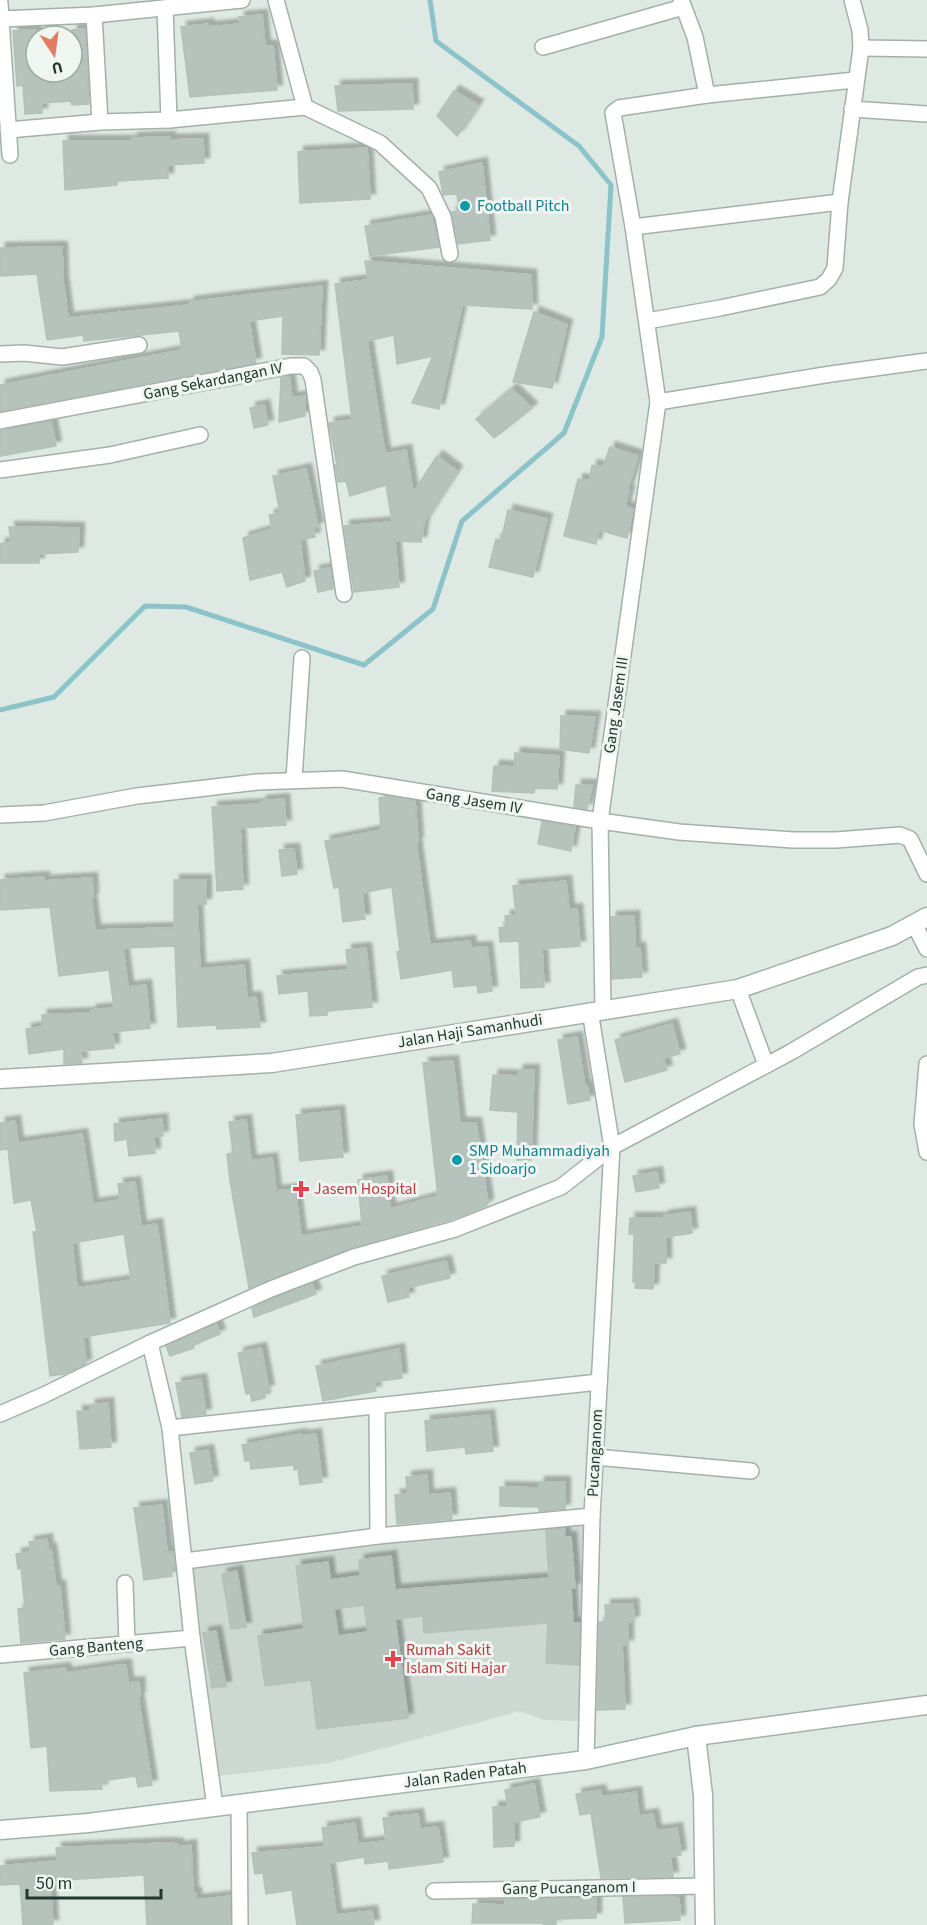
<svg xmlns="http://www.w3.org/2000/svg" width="927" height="1925" font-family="'Source Sans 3',sans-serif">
<defs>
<filter id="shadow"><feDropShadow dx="5.5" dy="-5.5" stdDeviation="1.5" flood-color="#0004"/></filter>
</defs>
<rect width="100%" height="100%" fill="#dfe9e4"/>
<!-- built -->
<polygon fill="#cdd8d3" points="589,1520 580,1721 544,1720 520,1711 329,1763 219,1776 192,1564"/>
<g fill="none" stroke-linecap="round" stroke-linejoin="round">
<!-- stream -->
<polyline stroke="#8bc3c9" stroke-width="5" points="0,710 54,697 145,606 186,607 364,665 433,609 462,521 564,433 602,337 611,185 579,146 436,41 430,0"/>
</g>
<!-- building -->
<g fill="#b5c3bc" stroke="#b2c1ba" stroke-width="1.5" fill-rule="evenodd" filter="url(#shadow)">
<polygon points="262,15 265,46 273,46 277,90 190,97 181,27 208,24 209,27 240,24 239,17"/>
<polygon points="85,29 89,104 72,105 71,101 42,103 42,113 25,114 23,85 17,86 13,31 35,30 36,32 36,72 72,72 72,30"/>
<polygon points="412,84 413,109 338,111 335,86"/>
<polygon points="454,91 478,105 457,136 437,116"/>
<polygon points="170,137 170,140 203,139 204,163 168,165 168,178 117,181 117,185 65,190 63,141 133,141 132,138"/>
<polygon points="367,148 370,199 300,203 298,152"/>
<polygon points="482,163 490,240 458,244 451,212 459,211 457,194 443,195 439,172"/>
<polygon points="431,215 439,247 370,256 365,226"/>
<polygon points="62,247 63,281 68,318 189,305 189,302 322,286 319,355 282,354 283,316 249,321 256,363 0,411 0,385 182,350 179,331 84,341 83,335 47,340 37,274 0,276 0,248"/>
<polygon points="365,261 531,275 532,309 462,305 439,409 412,403 433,356 397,364 394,335 367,341 385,454 406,450 413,493 437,456 457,471 424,522 421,542 395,541 399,587 354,592 344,526 392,522 386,485 350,496 346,481 338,482 335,465 337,465 329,423 352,420 335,284 368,280"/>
<polygon points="534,312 567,325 552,388 513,382"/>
<polygon points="289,376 292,398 305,396 305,416 279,422 281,378"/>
<polygon points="512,389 532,408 494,438 476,419"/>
<polygon points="264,405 268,425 254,428 250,408"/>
<polygon points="51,421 56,446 0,456 0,431"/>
<polygon points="610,447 638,456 627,491 629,491 625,507 633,509 627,538 599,530 596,544 564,536 578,479 589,481 592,465 603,467"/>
<polygon points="306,469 318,527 313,529 315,537 300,540 305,581 287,587 282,572 250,580 243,538 272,529 269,515 280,513 273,476"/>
<polygon points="508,510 547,519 533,577 489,567 496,539 501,541"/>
<polygon points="9,527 79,528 78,552 39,554 39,563 0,563 0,544 11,542"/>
<polygon points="330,568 333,589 318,592 314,571"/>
<polygon points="561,716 595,717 589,753 560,749"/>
<polygon points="515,753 559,756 557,789 535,788 534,793 492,791 494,766 514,767"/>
<polygon points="576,785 592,785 587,809 574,807"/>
<polygon points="391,797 415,801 418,842 416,842 430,945 470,941 471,948 487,947 492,991 478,993 477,985 454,987 452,970 401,979 397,952 400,951 392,887 362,893 365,919 343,922 339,887 334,888 325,841 381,830 379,798"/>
<polygon points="284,799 286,825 240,828 243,889 217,891 212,807 261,804 261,801"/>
<polygon points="542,821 575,827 571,851 538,844"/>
<polygon points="294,849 297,874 282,876 279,850"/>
<polygon points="44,877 44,881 92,878 93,898 91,898 95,930 174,928 174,880 206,880 206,904 197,904 200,969 244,965 247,998 256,997 260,1027 217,1029 217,1025 178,1027 175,946 123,948 128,987 146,985 150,1028 113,1032 114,1048 81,1051 82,1063 64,1064 64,1049 29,1054 26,1029 42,1027 42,1015 91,1013 91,1010 114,1008 109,970 59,976 50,907 0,910 0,880"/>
<polygon points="566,881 569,910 577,909 580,946 542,949 544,987 521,988 519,941 500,942 499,928 506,927 505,916 516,915 513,886"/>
<polygon points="634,916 635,948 640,948 642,977 612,979 611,917"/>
<polygon points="366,948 372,1007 327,1011 327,1015 310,1016 308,991 279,994 277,976 348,970 346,950"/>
<polygon points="672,1024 680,1054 663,1058 667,1070 625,1082 615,1040"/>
<polygon points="577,1037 585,1087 587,1086 590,1100 568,1104 558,1040"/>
<polygon points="453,1061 460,1123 476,1123 488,1203 486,1206 456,1218 351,1248 249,1288 230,1181 227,1154 233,1153 229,1122 246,1120 251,1161 272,1158 276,1191 295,1189 301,1236 362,1226 358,1180 387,1176 390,1209 438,1196 423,1063"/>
<polygon points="518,1070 534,1070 531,1160 517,1160 518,1112 490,1110 493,1075 518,1076"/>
<polygon points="339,1111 343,1157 300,1161 296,1115"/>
<polygon points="162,1119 163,1136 154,1137 155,1153 129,1156 127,1139 115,1141 114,1124"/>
<path d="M15,1121L18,1143L82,1134L93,1204L120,1200L118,1184L135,1182L141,1227L157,1224L170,1323L83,1337L86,1364L64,1374L50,1376L33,1232H37L31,1200L14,1203L8,1149L0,1150V1123ZM124,1234L131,1280L77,1288L72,1243Z"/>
<polygon points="657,1172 659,1188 636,1192 633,1176"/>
<polygon points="690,1212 692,1233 666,1237 666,1263 654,1263 653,1289 635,1288 636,1282 633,1282 634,1234 629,1234 630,1218 663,1218 663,1216"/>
<polygon points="446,1261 450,1278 407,1288 409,1297 388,1302 382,1276"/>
<polygon points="312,1284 316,1294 254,1317 252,1308"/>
<polygon points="216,1324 220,1334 193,1345 194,1348 170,1356 166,1346"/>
<polygon points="261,1348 269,1390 264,1391 265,1398 252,1401 250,1393 246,1394 238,1353"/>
<polygon points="399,1349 402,1378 374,1382 376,1391 323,1401 316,1366"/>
<polygon points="201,1379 206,1414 182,1417 176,1383"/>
<polygon points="108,1403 111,1447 80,1449 77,1411 90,1411 90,1405"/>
<polygon points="489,1415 493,1451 466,1454 465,1447 427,1451 425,1421"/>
<polygon points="301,1434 301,1436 316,1434 322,1482 300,1485 298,1469 294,1470 294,1465 251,1469 250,1461 245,1461 242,1445"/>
<polygon points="208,1450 213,1481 195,1484 190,1453"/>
<polygon points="427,1475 428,1495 450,1493 452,1519 397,1524 395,1495 407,1494 406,1477"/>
<polygon points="539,1482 565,1482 565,1509 539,1511 539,1507 500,1506 500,1487 539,1488"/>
<polygon points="162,1505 167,1552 173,1552 175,1568 171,1568 172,1576 144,1580 134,1508"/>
<path d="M565,1528L564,1537H571L575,1588H571L573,1623H580L579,1665L546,1663L548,1623L424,1633L423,1616L395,1619L408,1718L317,1729L311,1680L265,1686L258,1636L304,1629L296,1566L328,1562L330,1580L360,1576L359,1560L391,1556L395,1590L549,1578L546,1530ZM364,1605L368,1632L338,1636L334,1609Z"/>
<polygon points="47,1539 48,1549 51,1549 56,1586 60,1586 65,1639 21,1643 18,1609 25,1608 21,1568 18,1569 16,1554 31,1552 29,1542"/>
<polygon points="237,1571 246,1627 231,1629 222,1574"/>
<polygon points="633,1604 634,1621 628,1622 628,1645 622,1645 625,1709 597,1710 599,1622 606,1622 605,1605"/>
<polygon points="216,1631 226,1686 212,1688 203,1633"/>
<polygon points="120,1665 126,1665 128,1683 139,1682 140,1696 138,1697 152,1785 138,1787 136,1776 101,1781 102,1789 50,1791 47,1746 31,1748 24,1673 65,1668 66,1673"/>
<polygon points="534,1784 540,1817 514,1822 514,1846 494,1847 493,1807 508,1807 505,1790"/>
<polygon points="600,1790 602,1797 636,1792 639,1816 653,1814 656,1831 677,1828 681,1855 670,1857 673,1877 601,1878 591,1813 580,1815 576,1794"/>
<polygon points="418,1814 420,1829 438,1827 443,1862 389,1869 388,1861 365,1864 364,1857 329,1863 336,1915 372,1911 374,1925 297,1925 292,1890 266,1894 263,1873 255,1874 252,1853 325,1847 322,1828 355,1823 358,1844 386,1841 383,1818"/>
<polygon points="165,1843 178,1844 178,1847 191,1845 193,1893 196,1893 196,1900 230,1896 230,1925 147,1925 144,1875 50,1881 53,1925 23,1925 20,1884 0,1885 0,1866 57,1861 56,1848"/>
<polygon points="676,1896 676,1899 679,1898 680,1920 625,1923 623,1897"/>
<polygon points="596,1898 596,1918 556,1919 556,1925 543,1925 543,1923 472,1923 473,1904 505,1905 505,1899"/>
</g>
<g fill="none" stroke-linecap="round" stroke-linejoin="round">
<!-- minor casing -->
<g stroke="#a3b0aa" stroke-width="18">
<g id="minor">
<polyline points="276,0 305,107"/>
<polyline points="681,0 695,37 707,95"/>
<polyline points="0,3 10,155"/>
<polyline points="165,8 169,120"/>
<polyline points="94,15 100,122"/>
<polyline points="1,19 94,15 242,0"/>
<polyline points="543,47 683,7"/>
<polyline points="861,48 927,49"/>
<polyline points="852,109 927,114"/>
<polyline points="8,130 100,122 169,120 305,107 380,143 429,188 443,217 450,254"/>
<polyline points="633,227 840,202"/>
<polyline points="647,321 720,308 820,287 829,279 835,268 840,202 861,48 860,30 852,0"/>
<polyline points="0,354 24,353 62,357 139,345"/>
<polyline points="658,402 831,374 927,361"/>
<polyline points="0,421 291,366 304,366 310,372 313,380 344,594"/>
<polyline points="0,470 110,455 200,435"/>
<polyline points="294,779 302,658"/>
<polyline points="0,815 44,813 137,796 257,782 342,779 600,821 679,832 793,840 836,840 900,835 910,839 927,874"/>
<polyline points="914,924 927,949"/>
<polyline points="738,989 766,1065"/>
<polyline points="603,1010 600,821 658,402 633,227 613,113 619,108 707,95 855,80"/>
<polyline points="927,1064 922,1124 927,1152"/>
<polyline points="150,1343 170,1428 192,1638 215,1807"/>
<polyline points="377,1406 378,1536"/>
<polyline points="0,1414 44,1395 150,1343 271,1289 354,1257 455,1229 561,1187 612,1147 791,1052 918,977 927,975"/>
<polyline points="170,1428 599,1382"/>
<polyline points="595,1457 751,1471"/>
<polyline points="185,1561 378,1536 592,1516"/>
<polyline points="125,1583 127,1644"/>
<polyline points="0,1655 192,1638"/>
<polyline points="586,1760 592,1516 612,1147 590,1011"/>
<polyline points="239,1804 240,1925"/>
<polyline points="434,1891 704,1886"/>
</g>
</g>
<!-- tertiary casing -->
<g stroke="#a3b0aa" stroke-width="21">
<g id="tertiary">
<polyline points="0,1079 272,1063 738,989 892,936 927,917"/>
<polyline points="696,1736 927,1705"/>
</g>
</g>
<!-- secondary casing -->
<g stroke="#9fb3ab" stroke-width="21">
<polyline id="secondary" points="0,1830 88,1823 586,1760 696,1736 703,1795 705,1925"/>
</g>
<!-- minor -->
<use href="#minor" stroke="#fff" stroke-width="15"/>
<!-- tertiary -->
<use href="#tertiary" stroke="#fff" stroke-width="18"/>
<!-- secondary -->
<use href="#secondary" stroke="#fff" stroke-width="18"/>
</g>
<!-- markers -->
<g fill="#0f9aa8" stroke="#eff6f2" stroke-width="2">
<circle cx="465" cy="206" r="6"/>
<circle cx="457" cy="1160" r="6"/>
</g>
<g fill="#e0444e" stroke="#eff6f2" stroke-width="2">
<path d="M298 1180h6v6h6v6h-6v6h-6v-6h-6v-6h6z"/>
<path d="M390 1650h6v6h6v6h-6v6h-6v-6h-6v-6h6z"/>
</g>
<g text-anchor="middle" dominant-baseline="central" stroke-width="6" stroke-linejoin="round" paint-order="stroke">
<!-- culture labels -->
<g font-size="16" fill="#0d838f" stroke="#eff6f2" text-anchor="start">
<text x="477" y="206">Football Pitch</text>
<text x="469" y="1151">SMP Muhammadiyah<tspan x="469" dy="18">1 Sidoarjo</tspan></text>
</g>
<!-- street labels -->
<g font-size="16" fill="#223730" stroke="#eff6f2">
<text transform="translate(213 381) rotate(-11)">Gang Sekardangan IV</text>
<text transform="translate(616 705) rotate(-82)">Gang Jasem III</text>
<text transform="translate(474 801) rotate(9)">Gang Jasem IV</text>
<text transform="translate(470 1031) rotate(-9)">Jalan Haji Samanhudi</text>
<text transform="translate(595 1453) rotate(-87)">Pucanganom</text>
<text transform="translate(96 1647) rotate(-5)">Gang Banteng</text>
<text transform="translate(465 1775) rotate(-7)">Jalan Raden Patah</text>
<text transform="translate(569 1888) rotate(-1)">Gang Pucanganom I</text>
</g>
<!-- health labels -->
<g font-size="16" fill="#be3a42" stroke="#eff6f2" text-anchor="start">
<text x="314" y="1189">Jasem Hospital</text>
<text x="406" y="1650">Rumah Sakit<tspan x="406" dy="18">Islam Siti Hajar</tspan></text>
</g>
</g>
<!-- north arrow -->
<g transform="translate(54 54) rotate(167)"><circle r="28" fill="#eff6f2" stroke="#9daaa4" stroke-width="1.5"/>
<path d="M0-4.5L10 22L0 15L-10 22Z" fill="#e47a61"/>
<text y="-9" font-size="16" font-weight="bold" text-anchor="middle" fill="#223730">U</text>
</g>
<!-- scale -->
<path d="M27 1889v9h134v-9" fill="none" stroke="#223730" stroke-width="3"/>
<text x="36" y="1889" font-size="18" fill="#223730" stroke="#eff6f2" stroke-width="4.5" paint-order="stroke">50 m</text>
</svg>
